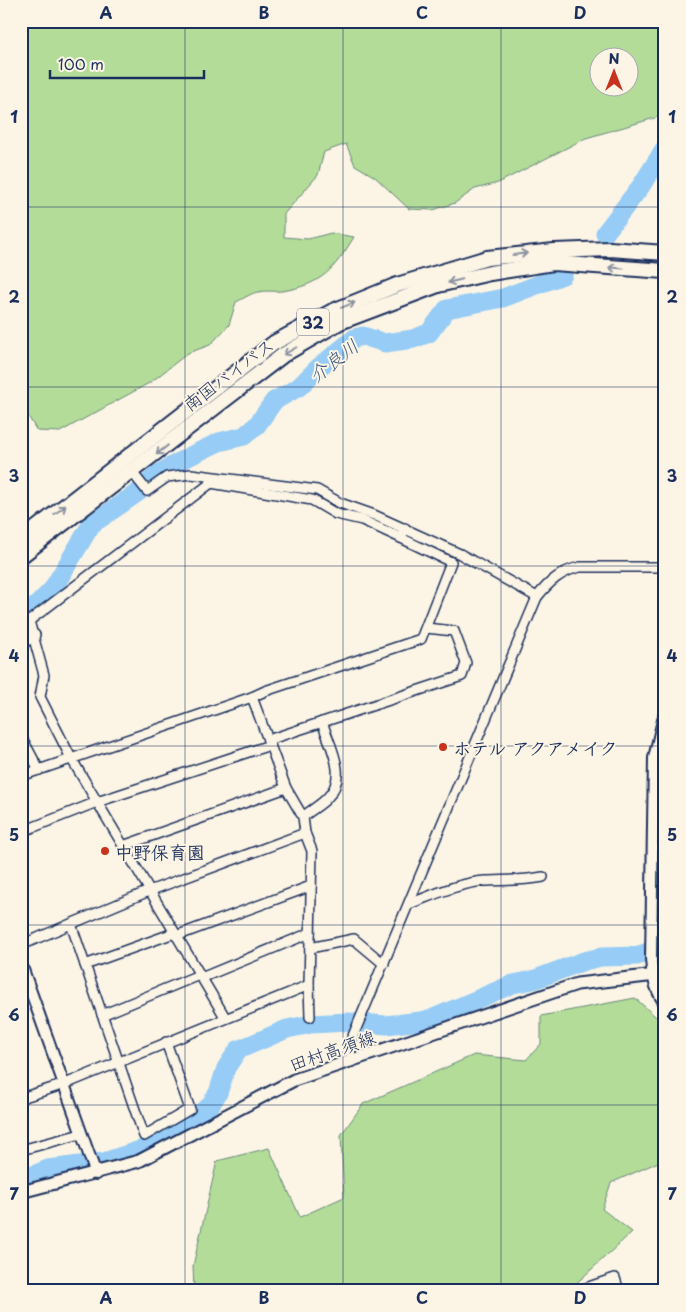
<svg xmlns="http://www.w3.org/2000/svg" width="686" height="1312" font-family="'Playpen Sans','Klee One',sans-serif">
<rect width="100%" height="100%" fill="#fcf5e5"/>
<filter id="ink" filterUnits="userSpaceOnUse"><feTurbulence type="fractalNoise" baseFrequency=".02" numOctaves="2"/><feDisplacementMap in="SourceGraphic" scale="10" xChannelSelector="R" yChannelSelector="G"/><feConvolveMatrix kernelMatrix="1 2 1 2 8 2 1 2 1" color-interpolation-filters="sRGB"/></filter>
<g filter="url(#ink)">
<!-- green -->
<g fill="#b3dc98" stroke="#67867b" fill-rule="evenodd">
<path d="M21,21H665V115L586,138L498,183L475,189L455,203L433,210L409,209L375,177L355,165L346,144L324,152L318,175L284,214V237L308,239L331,233L354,237C334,270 321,285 282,291C274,292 266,290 258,292C251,293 243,299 236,302L229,325L210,345L188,353L151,382L60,432L37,431L25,411H21ZM598,58H628V88H598Z"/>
<polygon points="635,998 665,1025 665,1159 611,1183 602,1209 632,1232 568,1291 194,1291 193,1266 217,1161 269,1148 300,1217 344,1197 341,1135 363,1104 474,1055 526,1060 541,1044 541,1016"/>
</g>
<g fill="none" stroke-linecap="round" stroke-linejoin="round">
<!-- river -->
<g stroke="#96ccf5" stroke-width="19">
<polyline points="605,233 641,186 665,148"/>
<polyline points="147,484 158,474 188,457 219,442 244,436 257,425 274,401 299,387 318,368 355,338 363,336 385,343 413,339 429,333 447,309 503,298 563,275"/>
<polyline points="21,616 29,613 52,590 91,525 140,491"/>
<polyline points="21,1180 48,1169 104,1162 143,1149 209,1107 218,1093 226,1068 238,1050 287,1029 311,1024 348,1022 386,1025 429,1020 513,984 533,980 584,961 601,957 637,956 665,946"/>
</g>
<!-- minor casing -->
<g stroke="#1b2f5e" stroke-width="12">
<g id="minor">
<polyline points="132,472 147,491 167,477 191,474 317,490 340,503 374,515 460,554 537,597"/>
<polyline points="21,645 35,635"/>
<polyline points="21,736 39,770"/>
<polyline points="268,740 462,676 466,663 454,631 426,628"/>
<polyline points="21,776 252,697 265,691 421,639 451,562 401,538 405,528"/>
<path d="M303,817C310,810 320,806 327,798C349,777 330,746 322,722"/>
<polyline points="21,832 97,802 270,745"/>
<polyline points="123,846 286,788"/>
<path d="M409,904C433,895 459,883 485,881C504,880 523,881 543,877"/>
<polyline points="71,924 144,1136 190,1109 166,1042"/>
<polyline points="176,936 311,886"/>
<polyline points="21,945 149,891 305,833"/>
<polyline points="310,948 354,939 384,964"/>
<polyline points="85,965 174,933"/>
<polyline points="201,978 310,933"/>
<polyline points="309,985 310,1017"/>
<polyline points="102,1015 199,975"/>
<polyline points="225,1017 71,758 40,697 44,675 29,621 211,483 312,500 336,514 362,520 401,538"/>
<path d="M351,1062L350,1043L537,597C549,582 561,571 580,567H665"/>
<polyline points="21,1098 65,1084 309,985 312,851 305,833 303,817 286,788 252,697"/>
<polyline points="21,1150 81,1134"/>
<polyline points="577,1291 615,1278 619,1291"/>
</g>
</g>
<!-- tertiary casing -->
<g stroke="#1b2f5e" stroke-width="14">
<g id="tertiary">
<path d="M665,712L654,758L651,959C652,974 655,991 665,1003"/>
<polyline points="21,964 96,1174"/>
</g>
</g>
<!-- secondary casing -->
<g stroke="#1b2f5e" stroke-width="15">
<polyline id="secondary" points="21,1192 139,1161 294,1080 577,984 665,974"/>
</g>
<!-- trunk casing -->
<g stroke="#1b2f5e" stroke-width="18">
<g id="trunk">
<polyline points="21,540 274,343 333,311 397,285 487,258 554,251 610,249 665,253"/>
<polyline points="21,556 283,355 340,322 438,285 490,273 553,263 665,271"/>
</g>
</g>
<!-- minor -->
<use href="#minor" stroke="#fcf5e5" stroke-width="9"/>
<!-- tertiary -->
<use href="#tertiary" stroke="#fcf5e5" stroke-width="10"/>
<!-- secondary -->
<use href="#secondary" stroke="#fcf5e5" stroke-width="11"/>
<!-- trunk -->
<use href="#trunk" stroke="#fcf5e5" stroke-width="14"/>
</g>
<!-- one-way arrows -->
<defs><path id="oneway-shaft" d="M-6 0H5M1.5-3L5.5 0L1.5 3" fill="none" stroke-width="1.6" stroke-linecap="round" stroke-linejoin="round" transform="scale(1.25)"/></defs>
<g stroke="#8c92a2">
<use href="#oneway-shaft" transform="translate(520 254) rotate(-7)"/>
<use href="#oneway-shaft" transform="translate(616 268) rotate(-176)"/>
<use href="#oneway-shaft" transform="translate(455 281) rotate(167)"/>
<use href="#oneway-shaft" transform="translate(348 305) rotate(-22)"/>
<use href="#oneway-shaft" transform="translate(290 351) rotate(150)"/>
<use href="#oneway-shaft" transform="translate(162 450) rotate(142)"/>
<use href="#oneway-shaft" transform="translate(60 510) rotate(-37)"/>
</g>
</g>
<!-- grid -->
<path fill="none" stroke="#1b2f5e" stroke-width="1" stroke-opacity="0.55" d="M185,21V1291M343,21V1291M501,21V1291M21,207H665M21,387H665M21,566H665M21,746H665M21,925H665M21,1105H665"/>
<!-- markers -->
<g fill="#c8321e" stroke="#fcf5e5" stroke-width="2">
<circle cx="443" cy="747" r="5"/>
<circle cx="105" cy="851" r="5"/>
</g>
<g text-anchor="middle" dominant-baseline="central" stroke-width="4" stroke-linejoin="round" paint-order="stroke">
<!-- shield labels -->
<rect fill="#fcf5e5" stroke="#5e6a86" stroke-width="1" x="297" y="308.5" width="32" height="27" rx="4"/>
<g font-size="16" font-weight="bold" fill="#1b2f5e">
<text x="313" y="322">32</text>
</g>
<!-- street labels -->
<g font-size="18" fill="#1b2f5e" stroke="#fcf5e5">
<text transform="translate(228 374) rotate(-37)">南国バイパス</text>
<text transform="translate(332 1050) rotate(-19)">田村高須線</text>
</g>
<!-- poi labels -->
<g font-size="18" font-weight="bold" fill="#1b2f5e" stroke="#fcf5e5" text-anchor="start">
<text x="453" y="747">ホテル アクアメイク</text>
<text x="115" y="851">中野保育園</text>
</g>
<!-- water labels -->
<g font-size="19" font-style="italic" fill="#3a5684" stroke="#fcf5e5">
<text transform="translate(333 360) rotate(-38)">介良川</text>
</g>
</g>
<!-- margin -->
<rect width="686" height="1312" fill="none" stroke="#fcf5e5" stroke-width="55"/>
<!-- north arrow -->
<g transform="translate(614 72)"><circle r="24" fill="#fcf5e5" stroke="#a2a6af"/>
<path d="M0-4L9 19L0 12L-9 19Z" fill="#c8321e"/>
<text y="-8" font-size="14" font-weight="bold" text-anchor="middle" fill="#1b2f5e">N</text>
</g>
<!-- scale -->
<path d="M50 70v8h154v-8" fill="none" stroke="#1b2f5e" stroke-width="2.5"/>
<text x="58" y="70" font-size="15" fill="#1b2f5e" stroke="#fcf5e5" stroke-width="4" paint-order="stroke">100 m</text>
<rect x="28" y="28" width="630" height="1256" fill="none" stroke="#1b2f5e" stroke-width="2"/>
<g font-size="16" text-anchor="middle" font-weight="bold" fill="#1b2f5e">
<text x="106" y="19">A</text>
<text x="264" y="19">B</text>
<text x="422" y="19">C</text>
<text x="580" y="19">D</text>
<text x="14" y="123">1</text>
<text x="672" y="123">1</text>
<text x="14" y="303">2</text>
<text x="672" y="303">2</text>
<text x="14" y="482">3</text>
<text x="672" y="482">3</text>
<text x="14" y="662">4</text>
<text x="672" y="662">4</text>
<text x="14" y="841">5</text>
<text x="672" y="841">5</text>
<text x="14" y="1021">6</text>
<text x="672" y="1021">6</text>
<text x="14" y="1200">7</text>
<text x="672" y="1200">7</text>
<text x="106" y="1304">A</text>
<text x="264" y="1304">B</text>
<text x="422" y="1304">C</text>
<text x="580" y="1304">D</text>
</g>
</svg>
